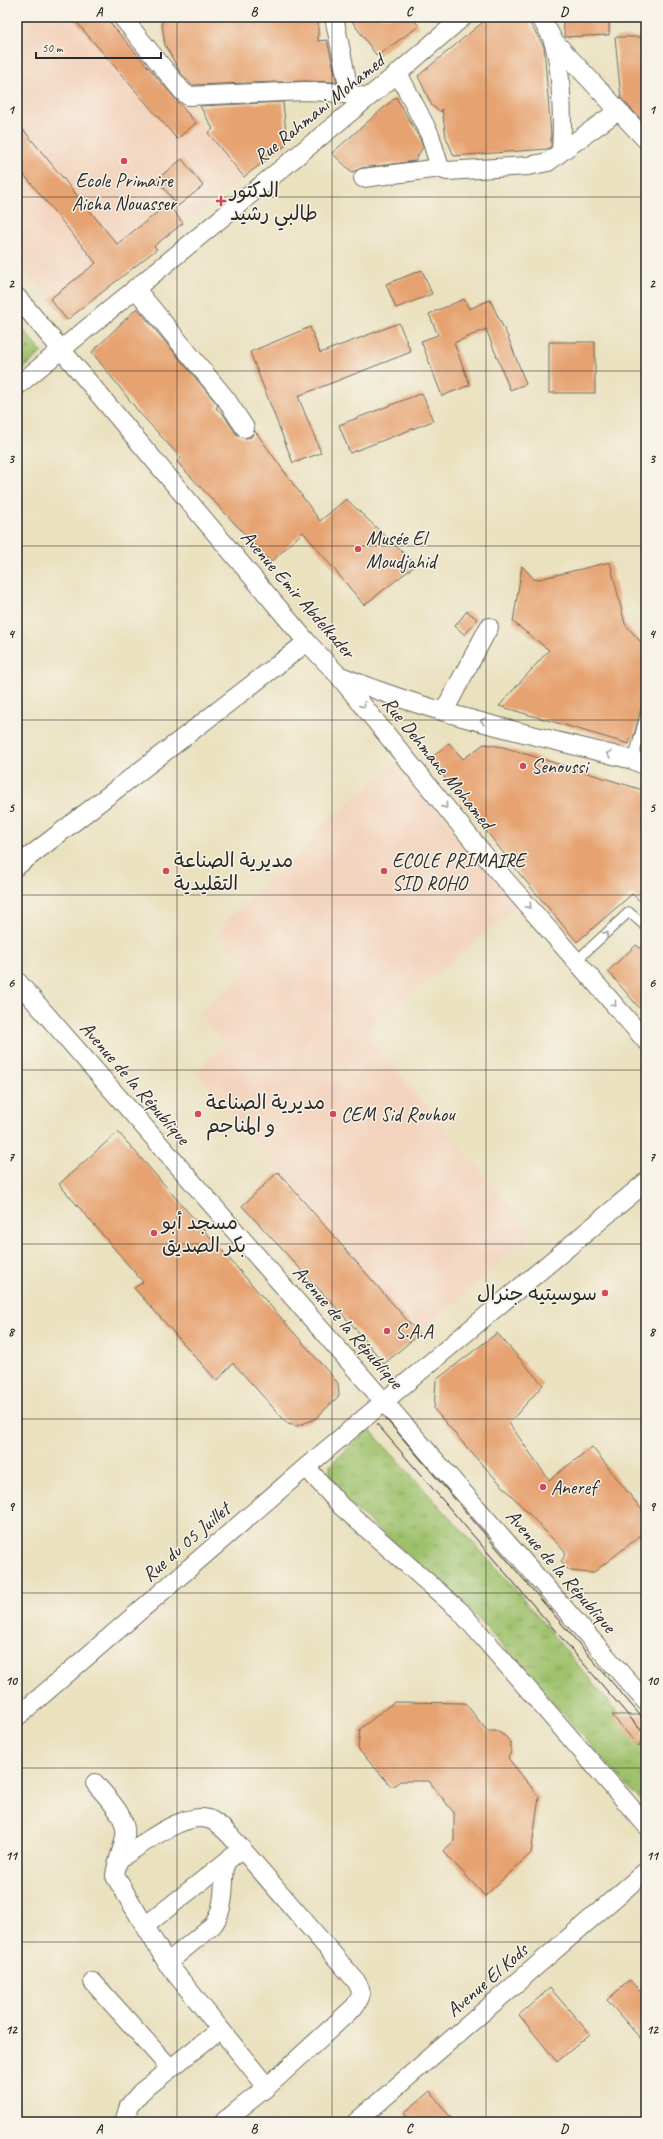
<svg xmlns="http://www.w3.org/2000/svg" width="663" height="2139" font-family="Caveat,'Playpen Sans Arabic',sans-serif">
<defs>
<pattern id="grass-tufts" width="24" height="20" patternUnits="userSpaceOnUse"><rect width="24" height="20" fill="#9dc16b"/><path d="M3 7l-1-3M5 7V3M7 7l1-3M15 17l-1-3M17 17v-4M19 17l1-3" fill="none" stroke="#809d58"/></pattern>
<pattern id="cemetery-stones" width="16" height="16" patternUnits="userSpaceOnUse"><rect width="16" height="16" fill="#9dc16b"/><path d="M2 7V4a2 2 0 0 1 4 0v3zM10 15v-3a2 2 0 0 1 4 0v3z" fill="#809d58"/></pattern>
</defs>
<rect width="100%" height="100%" fill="#f7f3e8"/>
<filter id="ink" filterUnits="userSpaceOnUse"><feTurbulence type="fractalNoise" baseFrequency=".025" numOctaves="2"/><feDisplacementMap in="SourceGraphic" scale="8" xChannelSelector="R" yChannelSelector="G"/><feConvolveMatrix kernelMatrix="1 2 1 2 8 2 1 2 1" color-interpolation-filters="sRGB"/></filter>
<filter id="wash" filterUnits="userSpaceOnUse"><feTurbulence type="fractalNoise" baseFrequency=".012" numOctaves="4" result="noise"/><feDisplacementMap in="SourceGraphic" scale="16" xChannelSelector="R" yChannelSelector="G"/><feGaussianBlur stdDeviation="0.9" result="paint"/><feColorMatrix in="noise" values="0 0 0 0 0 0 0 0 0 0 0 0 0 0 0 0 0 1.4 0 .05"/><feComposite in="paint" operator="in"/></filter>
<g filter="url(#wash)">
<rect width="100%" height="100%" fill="#eae1bf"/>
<!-- built -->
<g fill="#f3d4be">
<polygon points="17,17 113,17 244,177 67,320 17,260"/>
<polygon points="396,762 517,906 365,1032 533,1233 419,1334 388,1300 196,1071 225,1044 199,1013 248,971 217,930 317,836 314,832"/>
</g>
<!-- grass -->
<path fill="url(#grass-tufts)" stroke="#64764b" d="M369,1429L510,1583L646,1747V1807L465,1604L342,1498C334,1487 329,1479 330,1465Z"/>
<!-- cemetery -->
<polygon fill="url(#cemetery-stones)" stroke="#64764b" points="17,322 42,352 19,373 17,371"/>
<g id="blocks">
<!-- building -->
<g fill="#e6a270">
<polygon points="72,17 105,17 196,123 177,139"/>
<polygon points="161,17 318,17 318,41 327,40 337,82 305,81 192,85 180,72 165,45"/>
<polygon points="349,17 412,17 419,26 377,56"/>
<polygon points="489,17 526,17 544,47 551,135 551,147 547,149 454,156 446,137 442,109 441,112 432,106 418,76"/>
<polygon points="562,17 609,17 609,35 565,37"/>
<polygon points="615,37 646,37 646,125 621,98"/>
<polygon points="396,97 420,139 423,147 415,161 362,168 352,172 332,153"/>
<polygon points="283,102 287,144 244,177 208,133 213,129 200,106"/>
<polygon points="17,122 117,244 168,204 183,223 154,246 157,249 67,320 50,299 96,263 17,166"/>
<polygon points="182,159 203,186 178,206 157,179"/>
<polygon points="422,270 432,294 396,308 386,284"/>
<polygon points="464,299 469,309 490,300 508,337 526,384 510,390 486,329 454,343 470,385 442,396 421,341 438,335 429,314"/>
<polygon points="137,308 218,405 216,408 224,415 236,434 246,438 251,437 255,431 320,521 346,499 416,565 364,605 303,532 271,562 177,462 181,458 138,411 92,352"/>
<polygon points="399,323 411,352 298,396 321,453 293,463 250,352 310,327 320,353"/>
<rect x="549" y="342" width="46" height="51"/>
<polygon points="422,393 433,421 350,453 339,425"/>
<polygon points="610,562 625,624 646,648 646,674 641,709 633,739 630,738 629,744 499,706 549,650 513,622 522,566 535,580"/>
<polygon points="467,611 477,619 465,635 455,626"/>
<polygon points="449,743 463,759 484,744 503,747 646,791 646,906 632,894 577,942 519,873 430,759"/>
<polygon points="636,945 646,953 646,1016 608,971"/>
<polygon points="118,1132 338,1383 339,1396 315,1419 297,1426 288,1424 233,1363 217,1381 134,1288 143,1282 59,1184"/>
<polygon points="278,1172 419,1334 384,1364 355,1328 242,1206"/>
<polygon points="497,1333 543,1385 509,1423 549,1480 592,1447 646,1515 646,1531 593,1573 570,1571 561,1562 566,1553 476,1458 434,1409 436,1380"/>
<polygon points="394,1702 465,1703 487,1731 497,1731 505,1736 511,1743 511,1752 508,1758 539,1797 531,1853 485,1896 443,1851 454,1841 454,1813 429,1781 400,1781 392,1787 358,1749 360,1729"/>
<polygon points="612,1715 646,1715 646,1722 639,1747"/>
<polygon points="630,1980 646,1998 646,2045 607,2000"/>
<polygon points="550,1988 590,2034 557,2062 519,2015"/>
<polygon points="430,2091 454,2122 411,2122 404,2113"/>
</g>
</g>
</g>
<g filter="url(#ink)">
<use href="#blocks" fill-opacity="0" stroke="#6e6b5f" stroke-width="1"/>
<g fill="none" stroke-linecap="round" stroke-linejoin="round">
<!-- service casing -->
<g stroke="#6e6b5f" stroke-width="11">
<g id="service">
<polyline points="633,760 646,712"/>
<polyline points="577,960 629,912 646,927"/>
</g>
</g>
<!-- minor casing -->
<g stroke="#6e6b5f" stroke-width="20">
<g id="minor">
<polyline points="122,17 182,91 188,96 305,91 329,92 368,97"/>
<polyline points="334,17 350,95"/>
<polyline points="552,39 646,140"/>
<path d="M398,73L430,135L440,168L447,171L528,166L548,162L561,152C563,124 562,64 552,38C549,31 544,24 540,17"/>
<polyline points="561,152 618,111"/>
<polyline points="363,178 440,168"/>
<polyline points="135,288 226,399 245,428"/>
<polyline points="17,297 307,642 338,675 500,874 646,1041"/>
<polyline points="17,386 398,73 463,17"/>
<path d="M341,676C434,715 536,735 633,760L646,766"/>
<polyline points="444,711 489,627"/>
<polyline points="17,866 307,642"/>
<polyline points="17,981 646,1702"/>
<polyline points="306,1467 341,1506 460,1611 646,1825"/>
<polyline points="17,1717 306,1467 646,1182"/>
<path d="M95,1783C106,1797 128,1816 125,1836C123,1850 116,1863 115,1876L145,1926"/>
<path d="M119,1859C141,1846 188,1807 213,1821C225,1828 233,1839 242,1849L356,1981C363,1992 362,1997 354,2007L267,2087L167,1963L145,1926L242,1849"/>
<path d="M167,1963L213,1925C226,1908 223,1883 225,1863"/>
<polyline points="93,1982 170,2068"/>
<polyline points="124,2122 129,2106 141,2092 219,2030"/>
<polyline points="223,2122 267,2087"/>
<polyline points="356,2122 646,1871"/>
</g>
</g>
<!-- service -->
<use href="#service" stroke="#fff" stroke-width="9"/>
<!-- minor -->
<use href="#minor" stroke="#fff" stroke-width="18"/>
<!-- tram -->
<g stroke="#2b2b2b" stroke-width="1">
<polyline points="386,1419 646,1722"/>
<polyline points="377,1424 646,1736"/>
</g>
</g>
<!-- one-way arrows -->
<defs><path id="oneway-chevron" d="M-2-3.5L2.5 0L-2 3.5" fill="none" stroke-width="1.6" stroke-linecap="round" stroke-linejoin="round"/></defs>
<g stroke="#a0a0a0">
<use href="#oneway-chevron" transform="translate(363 705) rotate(51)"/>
<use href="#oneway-chevron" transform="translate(483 721) rotate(-165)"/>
<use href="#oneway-chevron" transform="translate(609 754) rotate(-165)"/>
<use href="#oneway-chevron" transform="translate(445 806) rotate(51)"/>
<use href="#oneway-chevron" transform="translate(529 906) rotate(48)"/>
<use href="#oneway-chevron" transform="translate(606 934) rotate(-42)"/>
<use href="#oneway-chevron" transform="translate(614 1004) rotate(50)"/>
</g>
</g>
<!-- grid -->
<path fill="none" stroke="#2b2b2b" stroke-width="1" stroke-opacity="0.55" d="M177,17V2122M332,17V2122M486,17V2122M17,197H646M17,371H646M17,546H646M17,720H646M17,895H646M17,1070H646M17,1244H646M17,1419H646M17,1593H646M17,1768H646M17,1942H646"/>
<!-- markers -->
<g fill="#d1495b" stroke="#f7f3e8" stroke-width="1.5">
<circle cx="124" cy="161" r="4"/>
<path d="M219 195h4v4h4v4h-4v4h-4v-4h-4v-4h4z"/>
<circle cx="358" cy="549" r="4"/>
<circle cx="523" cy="766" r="4"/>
<circle cx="166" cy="871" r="4"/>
<circle cx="384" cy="871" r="4"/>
<circle cx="198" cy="1114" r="4"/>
<circle cx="333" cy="1114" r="4"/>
<circle cx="154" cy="1233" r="4"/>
<circle cx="605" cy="1293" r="4"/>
<circle cx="387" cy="1331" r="4"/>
<circle cx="543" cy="1487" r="4"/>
</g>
<g text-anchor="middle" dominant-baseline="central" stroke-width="3" stroke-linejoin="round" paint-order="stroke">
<!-- street labels -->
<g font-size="20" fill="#2b2b2b" stroke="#f7f3e8">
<text transform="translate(319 109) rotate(-39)">Rue Rahmani Mohamed</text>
<text transform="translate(298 594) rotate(49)">Avenue Emir Abdelkader</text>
<text transform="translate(438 763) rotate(51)">Rue Dehmane Mohamed</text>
<text transform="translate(135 1083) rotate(49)">Avenue de la République</text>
<text transform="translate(348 1327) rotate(49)">Avenue de la République</text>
<text transform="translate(186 1542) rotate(-41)">Rue du 05 Juillet</text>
<text transform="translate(561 1571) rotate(49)">Avenue de la République</text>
<text transform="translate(487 1980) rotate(-41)">Avenue El Kods</text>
</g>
<!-- poi labels -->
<g font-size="20" fill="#2b2b2b" stroke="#f7f3e8" text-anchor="start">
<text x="124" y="180" text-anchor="middle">Ecole Primaire<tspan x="124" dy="23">Aicha Nouasser</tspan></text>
<text x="230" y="190">الدكتور<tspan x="230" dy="23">طالبي رشيد</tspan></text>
<text x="366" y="538">Musée El<tspan x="366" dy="23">Moudjahid</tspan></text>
<text x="531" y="766">Senoussi</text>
<text x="174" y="860">مديرية الصناعة<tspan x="174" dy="23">التقليدية</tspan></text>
<text x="392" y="860">ECOLE PRIMAIRE<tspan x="392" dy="23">SID ROHO</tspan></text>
<text x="206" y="1102">مديرية الصناعة<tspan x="206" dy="23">و المناجم</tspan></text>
<text x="341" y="1114">CEM Sid Rouhou</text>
<text x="162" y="1222">مسجد أبو<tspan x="162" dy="23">بكر الصديق</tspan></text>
<text x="597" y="1293" text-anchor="end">سوسيتيه جنرال</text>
<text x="395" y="1331">S.A.A</text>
<text x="551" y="1487">Aneref</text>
</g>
</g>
<!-- margin -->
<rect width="663" height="2139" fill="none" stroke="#f7f3e8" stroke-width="44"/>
<!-- scale -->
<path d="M36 52v6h125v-6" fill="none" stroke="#2b2b2b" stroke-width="2"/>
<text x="42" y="52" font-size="12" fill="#2b2b2b" stroke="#f7f3e8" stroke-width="3" paint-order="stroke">50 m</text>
<rect x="22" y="22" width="619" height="2095" fill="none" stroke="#2b2b2b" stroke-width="1.5"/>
<g font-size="13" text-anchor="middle" font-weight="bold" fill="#2b2b2b">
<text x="99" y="16">A</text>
<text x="254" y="16">B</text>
<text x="409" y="16">C</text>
<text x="564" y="16">D</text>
<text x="11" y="114">1</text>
<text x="652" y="114">1</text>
<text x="11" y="288">2</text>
<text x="652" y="288">2</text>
<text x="11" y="463">3</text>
<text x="652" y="463">3</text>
<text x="11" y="638">4</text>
<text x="652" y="638">4</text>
<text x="11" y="812">5</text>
<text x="652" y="812">5</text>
<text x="11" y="987">6</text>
<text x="652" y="987">6</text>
<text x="11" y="1161">7</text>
<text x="652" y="1161">7</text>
<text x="11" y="1336">8</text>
<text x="652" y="1336">8</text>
<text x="11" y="1511">9</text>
<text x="652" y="1511">9</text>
<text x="11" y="1685">10</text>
<text x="652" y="1685">10</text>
<text x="11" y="1860">11</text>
<text x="652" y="1860">11</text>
<text x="11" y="2034">12</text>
<text x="652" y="2034">12</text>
<text x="99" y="2133">A</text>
<text x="254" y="2133">B</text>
<text x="409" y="2133">C</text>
<text x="564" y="2133">D</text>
</g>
</svg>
